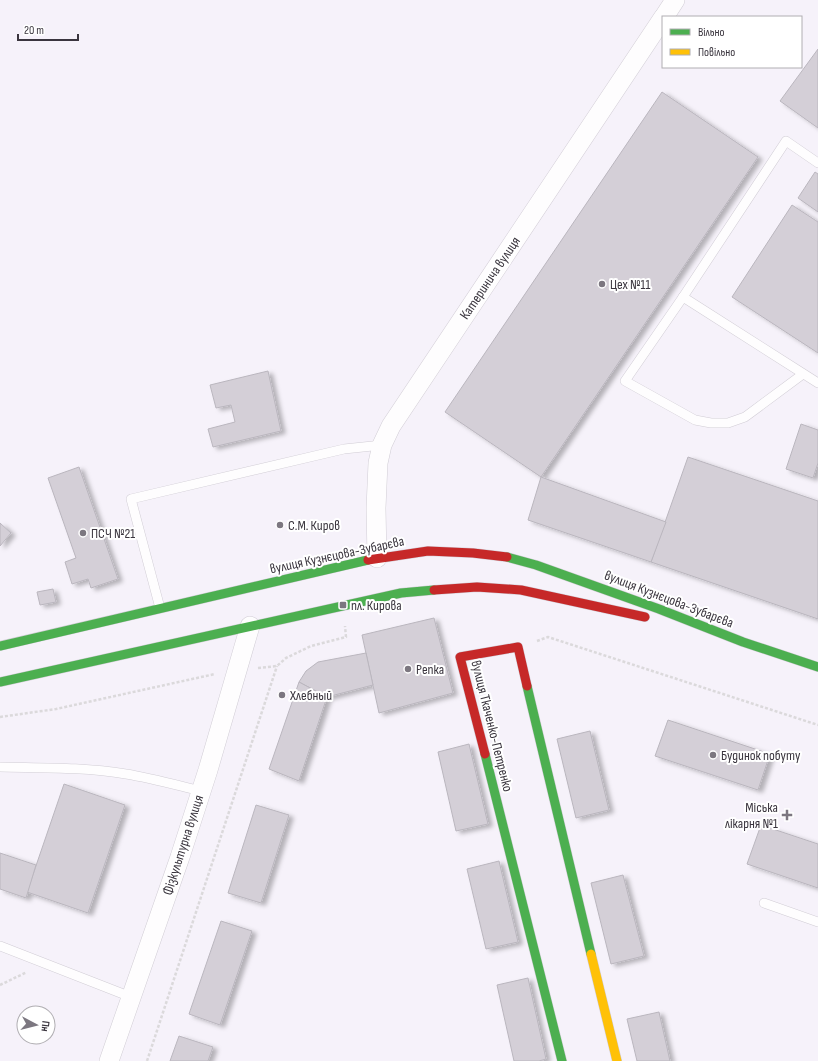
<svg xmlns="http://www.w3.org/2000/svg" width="818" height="1061" font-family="'Sofia Sans Condensed',sans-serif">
<defs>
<filter id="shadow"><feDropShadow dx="4.5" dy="2.5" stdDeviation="2" flood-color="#0004"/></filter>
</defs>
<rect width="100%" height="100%" fill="#f6f2fa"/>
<!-- building -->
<g fill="#d4cfd7" stroke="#bab6be" filter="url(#shadow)">
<polygon points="818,49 818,128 780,101"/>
<polygon points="662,92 758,157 541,477 445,412"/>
<polygon points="815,172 818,174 818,212 798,198"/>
<polygon points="792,205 818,222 818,353 732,297"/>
<polygon points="268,371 281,431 213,447 208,429 235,422 231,405 216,408 210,385"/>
<polygon points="801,424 818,430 818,463 813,478 786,469"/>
<polygon points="688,457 818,501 818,619 651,562"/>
<polygon points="79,467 118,579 91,588 88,579 72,584 65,562 76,558 48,478"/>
<polygon points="541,477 666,522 651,562 528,520"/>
<polygon points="0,523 11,533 0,546"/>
<polygon points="53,589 56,602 40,605 37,592"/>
<polygon points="434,618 453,693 379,713 362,635"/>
<polygon points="366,653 373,685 327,697 299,682 306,671 318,662"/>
<polygon points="299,682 327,697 299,781 269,769"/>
<polygon points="668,720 770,754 758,790 655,756"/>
<polygon points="590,731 609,810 576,818 557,739"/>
<polygon points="469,744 488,824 456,831 438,752"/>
<polygon points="64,784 125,805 88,913 27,892"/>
<polygon points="256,805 289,815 261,903 228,893"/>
<polygon points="761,825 818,844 818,888 747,864"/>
<polygon points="0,853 36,865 26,898 0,889"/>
<polygon points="499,861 518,942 486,949 467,869"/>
<polygon points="623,875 644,956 611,964 591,883"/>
<polygon points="221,921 252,931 220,1025 189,1014"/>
<polygon points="528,978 546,1059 539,1061 514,1061 497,985"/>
<polygon points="659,1012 670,1061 637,1061 627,1019"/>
<polygon points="179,1036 213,1047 208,1061 170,1061"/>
</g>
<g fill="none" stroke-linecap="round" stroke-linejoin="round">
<!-- lane casing -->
<g stroke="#d1cdd5" stroke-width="10">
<g id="lane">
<polyline points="683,297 818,383"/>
<polyline points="803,374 745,417 728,423 711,423 695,420 625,381 683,297 786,141 818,163"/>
<polyline points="160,608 131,499 344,449 382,445"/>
<path d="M0,767C42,768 84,767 126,774C151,778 176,785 201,791"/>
<polyline points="764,903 818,922"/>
<polyline points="0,946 131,997"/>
</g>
</g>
<!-- street casing -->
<g stroke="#d1cdd5" stroke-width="20">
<g id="street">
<polyline points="664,17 675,0"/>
<polyline points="377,558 376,508 378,463 382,445 391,426 663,18"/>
<polyline points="109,1061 180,857 208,770 250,626"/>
</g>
</g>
<!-- fast casing -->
<g stroke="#d1cdd5" stroke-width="10">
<g id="fast">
<polyline points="507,557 536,565 659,609 743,642 818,667"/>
<polyline points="0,646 368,560"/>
<polyline points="0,682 401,593 434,590"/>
<polyline points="527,686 591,954"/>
<polyline points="485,754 562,1061"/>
</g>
</g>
<!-- slow casing -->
<g stroke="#d1cdd5" stroke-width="10">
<polyline id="slow" points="591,954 617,1061"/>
</g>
<!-- jam casing -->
<g stroke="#d1cdd5" stroke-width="10">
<g id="jam">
<polyline points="368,560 428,551 473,553 507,557"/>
<polyline points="434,590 477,587 521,590 645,617"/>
<polyline points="485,754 460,657 518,647 527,686"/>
</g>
</g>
<!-- path -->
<g stroke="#dbd9db" stroke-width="2.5" stroke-dasharray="3 2" stroke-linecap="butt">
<polyline points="537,641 548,637 818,725"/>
<polyline points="258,668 277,666 286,658 311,646 346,637 345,626"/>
<polyline points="0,717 56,709 215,674"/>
<polyline points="0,985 27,972"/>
<polyline points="147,1061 277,666"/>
</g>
<!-- lane -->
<use href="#lane" stroke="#fefdfe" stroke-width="9"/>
<!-- street -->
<use href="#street" stroke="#fefdfe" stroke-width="19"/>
<!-- fast -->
<use href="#fast" stroke="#4caf50" stroke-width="9"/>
<!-- slow -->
<use href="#slow" stroke="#ffc107" stroke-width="9"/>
<!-- jam -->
<use href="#jam" stroke="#c62828" stroke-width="9"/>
</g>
<!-- markers -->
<g fill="#7c7780" stroke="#fff" stroke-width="1.5">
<circle cx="602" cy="284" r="4"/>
<circle cx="280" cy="525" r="4"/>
<circle cx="83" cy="533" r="4"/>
<rect x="339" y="601" width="8" height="8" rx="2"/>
<circle cx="408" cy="669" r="4"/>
<circle cx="282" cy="695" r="4"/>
<circle cx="713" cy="755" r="4"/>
<path d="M785 809h4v4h4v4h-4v4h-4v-4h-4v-4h4z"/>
</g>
<g text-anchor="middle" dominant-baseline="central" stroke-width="4" stroke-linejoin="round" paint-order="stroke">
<!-- street labels -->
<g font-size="14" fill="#3a353e" stroke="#fff">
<text transform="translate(490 278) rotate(-56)">Катеринича вулиця</text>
<text transform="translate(337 555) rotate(-12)">вулиця Кузнєцова-Зубарєва</text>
<text transform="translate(669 599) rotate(21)">вулиця Кузнєцова-Зубарєва</text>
<text transform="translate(492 726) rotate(76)">вулиця Ткаченко-Петренко</text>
<text transform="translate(183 845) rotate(-72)">Фізкультурна вулиця</text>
</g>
<!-- poi labels -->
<g font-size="14" fill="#3a353e" stroke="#fff" text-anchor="start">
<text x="610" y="284">Цех №11</text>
<text x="288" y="525">С.М. Киров</text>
<text x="91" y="533">ПСЧ №21</text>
<text x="351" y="605">пл. Кирова</text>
<text x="416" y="669">Репка</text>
<text x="290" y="695">Хлебный</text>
<text x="721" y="755">Будинок побуту</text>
<text x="778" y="807" text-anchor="end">Міська<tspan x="778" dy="16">лікарня №1</tspan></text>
</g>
</g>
<!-- legend -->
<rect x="662" y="16" width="140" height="52" fill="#ffffff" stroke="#b0aeb2"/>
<rect x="670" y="29" width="20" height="6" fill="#4caf50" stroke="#b0aeb2"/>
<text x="698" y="36" font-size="12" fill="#3a353e">Вільно</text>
<rect x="670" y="49" width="20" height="6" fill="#ffc107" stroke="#b0aeb2"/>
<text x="698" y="56" font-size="12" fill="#3a353e">Повільно</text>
<!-- north arrow -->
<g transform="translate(36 1025) rotate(97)"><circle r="19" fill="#ffffff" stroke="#b0aeb2"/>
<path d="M0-3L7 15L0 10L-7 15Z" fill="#7c7780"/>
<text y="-6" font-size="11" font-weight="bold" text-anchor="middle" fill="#3a353e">Пн</text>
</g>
<!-- scale -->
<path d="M18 34v6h60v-6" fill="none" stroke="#3a353e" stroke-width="2"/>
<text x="24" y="34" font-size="12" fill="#3a353e" stroke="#ffffff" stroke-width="3" paint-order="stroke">20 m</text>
</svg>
